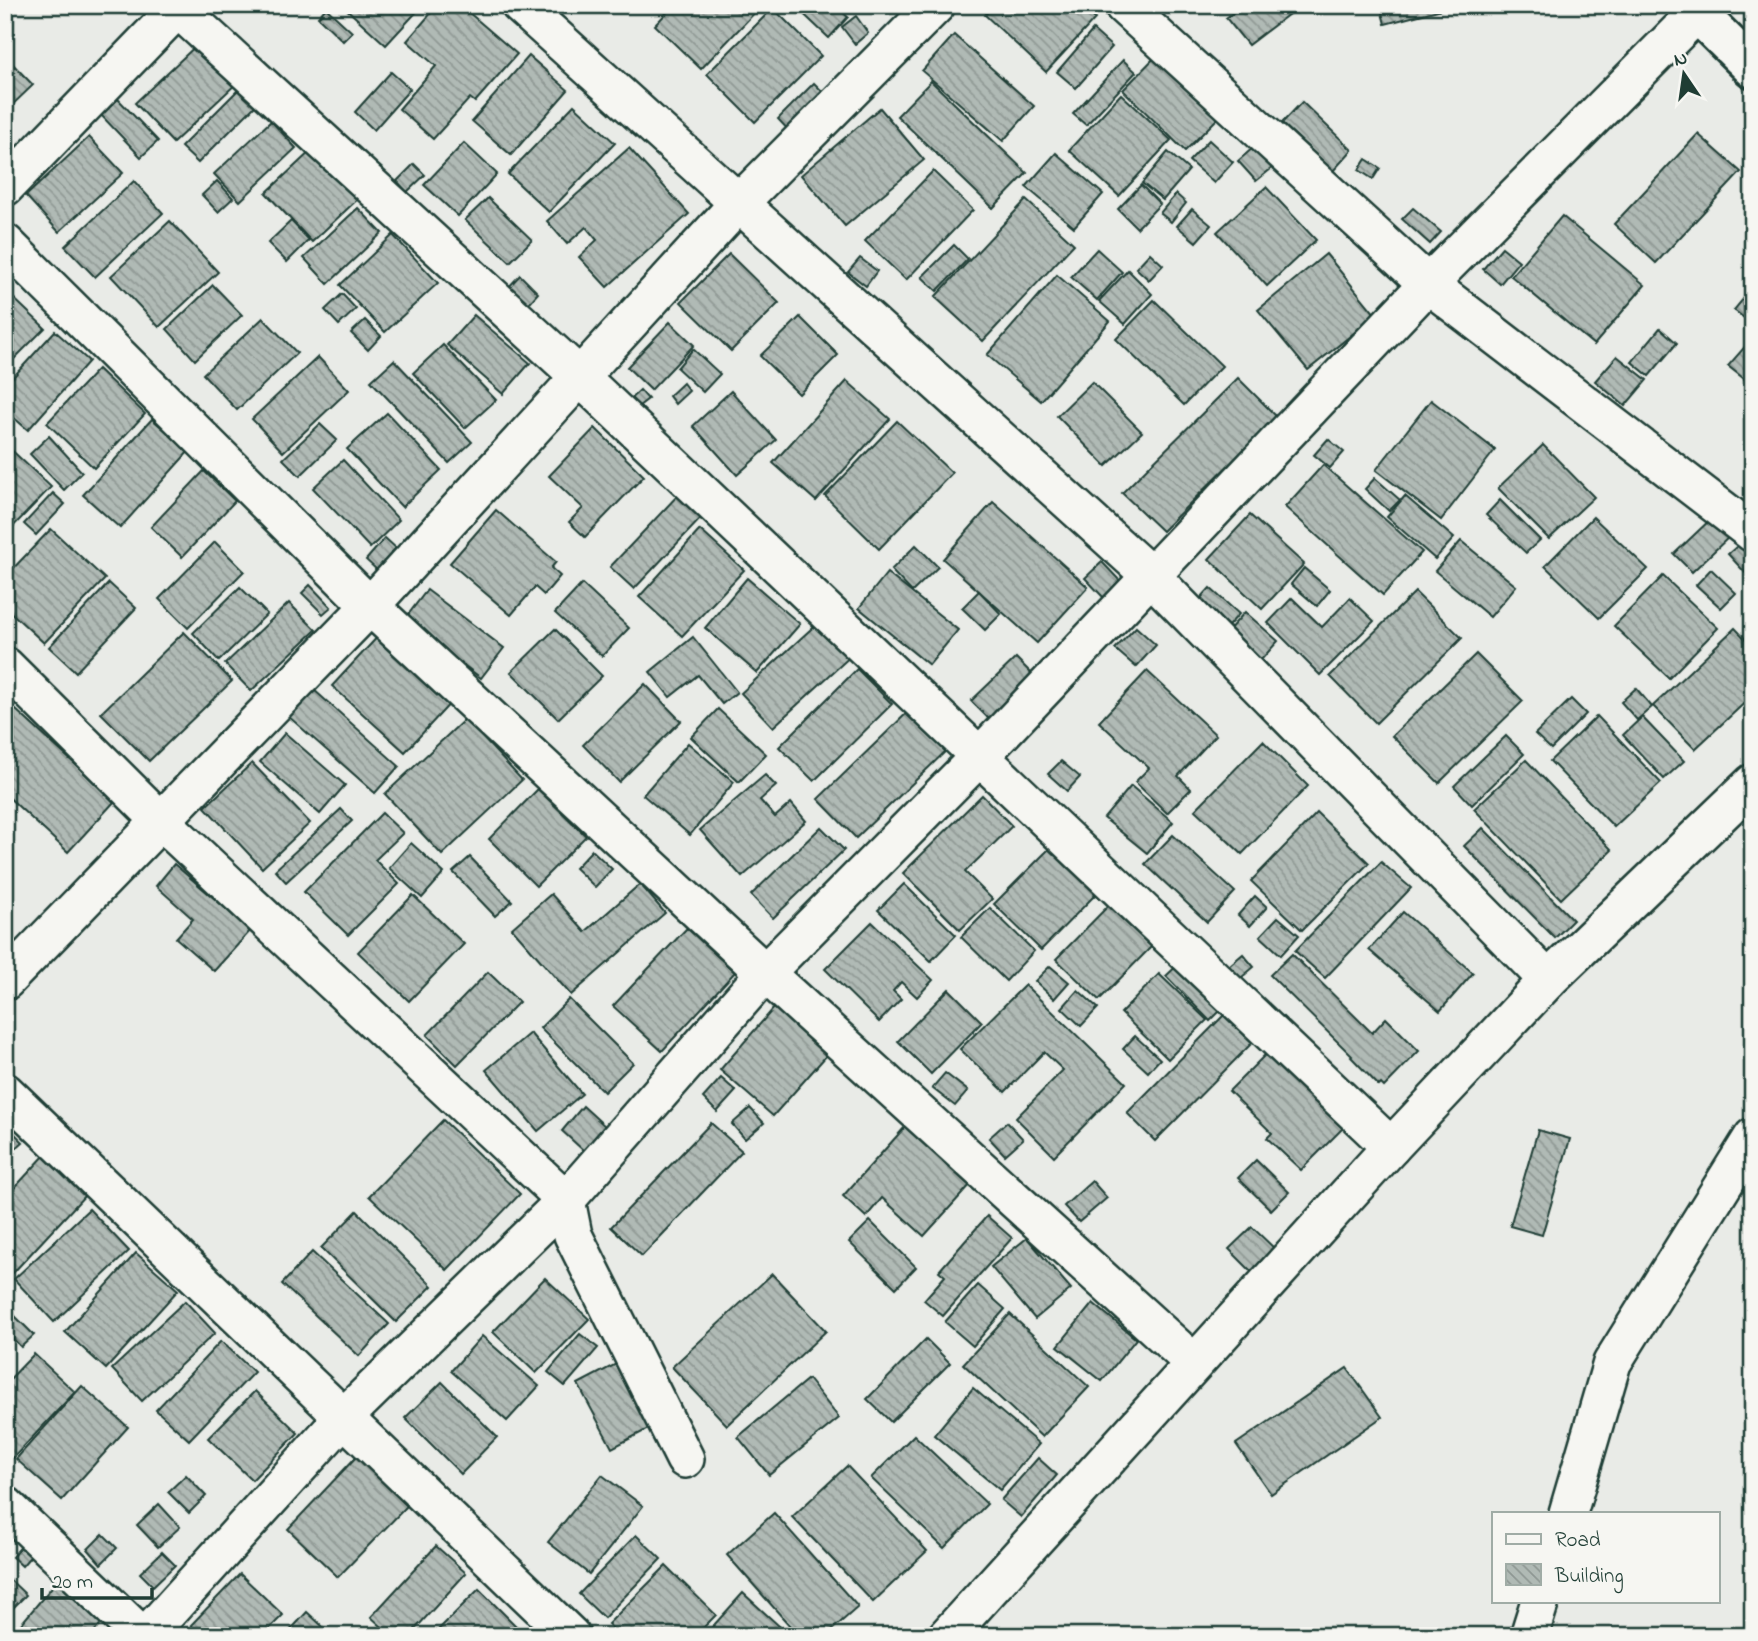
<svg xmlns="http://www.w3.org/2000/svg" width="1758" height="1641" font-family="'Indie Flower',sans-serif">
<defs>
<pattern id="building-back-hatch" width="6" height="6" patternUnits="userSpaceOnUse" patternTransform="scale(1.75)"><rect width="6" height="6" fill="#b0bab5"/><path d="M-1 5l2 2M0 0l6 6M5-1l2 2" fill="none" stroke="#8f9894"/></pattern>
</defs>
<rect width="100%" height="100%" fill="#e9ebe7"/>
<filter id="ink" filterUnits="userSpaceOnUse"><feTurbulence type="fractalNoise" baseFrequency=".0143" numOctaves="2"/><feDisplacementMap in="SourceGraphic" scale="14" xChannelSelector="R" yChannelSelector="G"/><feConvolveMatrix kernelMatrix="1 2 1 2 8 2 1 2 1" color-interpolation-filters="sRGB"/></filter>
<g filter="url(#ink)">
<!-- building -->
<g fill="url(#building-back-hatch)" stroke="#1f3d34" stroke-width="2">
<polygon points="342,5 423,5 386,45"/>
<polygon points="438,5 460,5 517,54 475,102 470,98 433,139 399,109 436,66 407,41"/>
<polygon points="674,5 762,5 701,69 655,25"/>
<polygon points="794,5 835,5 848,17 829,38"/>
<polygon points="994,5 1081,5 1095,19 1046,72 985,15"/>
<polygon points="1243,5 1301,5 1248,45 1226,18"/>
<polygon points="1380,5 1457,5 1385,24"/>
<polygon points="326,8 352,32 343,41 318,17"/>
<polygon points="773,8 821,56 755,122 707,74"/>
<polygon points="856,16 868,33 855,44 842,27"/>
<polygon points="1093,30 1112,47 1076,88 1057,72"/>
<polygon points="954,35 1034,106 1003,141 922,71"/>
<polygon points="201,41 239,81 173,143 135,103"/>
<polygon points="1159,53 1222,114 1185,151 1123,90"/>
<polygon points="5,56 33,85 5,112"/>
<polygon points="529,56 568,90 511,155 472,121"/>
<polygon points="1123,60 1136,72 1086,125 1073,114"/>
<polygon points="391,72 410,89 374,130 355,112"/>
<polygon points="931,81 1027,173 993,208 897,116"/>
<polygon points="814,83 828,97 792,134 778,119"/>
<polygon points="240,88 257,104 198,163 181,147"/>
<polygon points="1121,94 1171,140 1119,196 1069,150"/>
<polygon points="118,99 158,141 141,157 101,115"/>
<polygon points="1302,102 1352,150 1333,171 1282,123"/>
<polygon points="574,105 615,143 549,212 508,174"/>
<polygon points="880,108 924,160 845,226 801,175"/>
<polygon points="271,121 296,148 240,201 214,174"/>
<polygon points="1698,134 1741,172 1656,263 1614,224"/>
<polygon points="89,137 123,173 59,232 26,196"/>
<polygon points="1209,140 1233,162 1214,183 1189,161"/>
<polygon points="464,143 497,174 458,216 424,185"/>
<polygon points="1254,147 1272,168 1256,181 1238,161"/>
<polygon points="629,148 689,214 607,287 579,257 597,240 586,227 567,244 547,221"/>
<polygon points="313,149 359,198 312,242 266,193"/>
<polygon points="1168,152 1189,170 1163,200 1142,183"/>
<polygon points="1056,153 1103,194 1074,227 1026,187"/>
<polygon points="1366,159 1380,168 1373,179 1359,170"/>
<polygon points="414,164 425,175 407,192 397,181"/>
<polygon points="933,171 973,210 906,280 865,241"/>
<polygon points="134,181 163,213 95,277 65,246"/>
<polygon points="217,181 233,198 218,212 202,195"/>
<polygon points="1141,185 1160,204 1137,228 1118,209"/>
<polygon points="1266,187 1316,240 1267,286 1217,232"/>
<polygon points="1176,194 1186,203 1171,222 1160,213"/>
<polygon points="488,198 532,240 510,262 465,220"/>
<polygon points="1026,200 1074,244 983,341 935,297"/>
<polygon points="358,208 382,233 328,284 304,258"/>
<polygon points="1413,208 1441,232 1430,244 1402,219"/>
<polygon points="1192,209 1211,225 1196,242 1177,226"/>
<polygon points="1562,216 1645,285 1594,345 1511,276"/>
<polygon points="170,221 218,272 159,327 111,276"/>
<polygon points="291,221 309,240 287,262 268,243"/>
<polygon points="393,235 438,283 385,332 340,285"/>
<polygon points="954,245 968,259 937,291 922,277"/>
<polygon points="1502,247 1519,261 1500,284 1483,269"/>
<polygon points="1097,249 1122,272 1097,300 1071,277"/>
<polygon points="1150,253 1163,265 1149,280 1136,268"/>
<polygon points="729,254 779,303 731,351 681,302"/>
<polygon points="1326,254 1376,315 1308,370 1258,310"/>
<polygon points="860,258 877,271 866,286 848,272"/>
<polygon points="1128,270 1152,294 1125,324 1099,301"/>
<polygon points="520,275 538,293 524,309 505,291"/>
<polygon points="1057,275 1110,321 1041,401 987,355"/>
<polygon points="213,285 242,315 195,360 167,329"/>
<polygon points="1753,287 1753,325 1734,310"/>
<polygon points="5,290 45,328 5,368"/>
<polygon points="342,294 356,309 339,325 325,310"/>
<polygon points="1154,300 1222,366 1184,405 1116,339"/>
<polygon points="474,315 530,363 503,394 447,345"/>
<polygon points="800,317 838,355 799,394 760,356"/>
<polygon points="263,318 297,353 237,410 203,374"/>
<polygon points="365,320 381,336 368,350 351,333"/>
<polygon points="670,322 694,345 651,390 627,367"/>
<polygon points="1660,328 1677,343 1649,376 1632,362"/>
<polygon points="55,331 89,361 28,430 5,410 5,386"/>
<polygon points="1749,342 1753,345 1753,386 1728,366"/>
<polygon points="443,345 496,400 465,428 413,373"/>
<polygon points="693,349 720,374 703,392 677,368"/>
<polygon points="1617,356 1647,380 1625,406 1595,381"/>
<polygon points="318,357 349,390 283,452 252,419"/>
<polygon points="394,360 472,442 449,463 371,381"/>
<polygon points="98,369 145,414 94,468 47,423"/>
<polygon points="1238,378 1277,417 1162,531 1122,493"/>
<polygon points="847,381 890,419 816,501 773,463"/>
<polygon points="1092,382 1142,432 1106,466 1057,416"/>
<polygon points="683,383 689,391 675,404 669,396"/>
<polygon points="640,390 648,399 634,410 627,402"/>
<polygon points="731,391 776,440 737,475 693,426"/>
<polygon points="1431,400 1495,450 1441,520 1376,470"/>
<polygon points="387,413 441,470 402,507 347,449"/>
<polygon points="152,419 189,451 120,528 83,495"/>
<polygon points="897,421 952,473 879,549 825,496"/>
<polygon points="320,424 337,440 300,476 283,459"/>
<polygon points="595,428 644,476 585,537 569,522 583,508 549,476"/>
<polygon points="49,436 82,472 64,490 30,454"/>
<polygon points="1328,439 1344,452 1330,468 1314,455"/>
<polygon points="5,444 51,487 5,535"/>
<polygon points="1543,445 1594,497 1549,539 1498,488"/>
<polygon points="343,460 399,520 370,548 313,488"/>
<polygon points="1323,465 1422,552 1383,595 1285,507"/>
<polygon points="204,471 235,501 182,557 151,527"/>
<polygon points="1375,478 1400,500 1389,511 1365,489"/>
<polygon points="53,493 65,504 36,535 24,524"/>
<polygon points="680,493 704,515 634,589 610,567"/>
<polygon points="1405,496 1454,538 1435,559 1387,517"/>
<polygon points="1500,500 1540,540 1526,553 1486,515"/>
<polygon points="993,502 1088,587 1037,643 943,559"/>
<polygon points="496,510 556,562 551,568 560,576 544,595 535,587 511,615 450,563"/>
<polygon points="1250,515 1304,564 1262,609 1209,559"/>
<polygon points="1593,517 1648,569 1599,618 1545,566"/>
<polygon points="1712,518 1730,536 1692,572 1674,554"/>
<polygon points="51,529 105,579 44,643 5,607 5,577"/>
<polygon points="700,530 744,570 682,636 639,597"/>
<polygon points="385,538 396,548 377,570 366,560"/>
<polygon points="1745,539 1753,547 1753,575 1750,578 1728,554"/>
<polygon points="1461,541 1516,586 1490,617 1435,571"/>
<polygon points="215,542 244,571 188,628 159,599"/>
<polygon points="916,545 938,567 912,592 891,570"/>
<polygon points="1102,562 1121,582 1104,598 1085,578"/>
<polygon points="1304,568 1330,590 1317,606 1291,584"/>
<polygon points="1711,569 1736,593 1721,608 1696,585"/>
<polygon points="887,573 958,630 929,665 859,608"/>
<polygon points="1663,576 1718,628 1669,678 1614,626"/>
<polygon points="747,578 800,624 757,673 705,628"/>
<polygon points="109,583 136,608 76,672 49,647"/>
<polygon points="582,584 629,628 602,656 555,613"/>
<polygon points="310,585 331,607 323,614 302,593"/>
<polygon points="240,587 267,614 219,661 193,633"/>
<polygon points="1210,588 1239,614 1220,635 1191,609"/>
<polygon points="427,590 504,648 481,678 404,620"/>
<polygon points="979,591 1001,614 985,630 962,608"/>
<polygon points="1415,592 1462,638 1376,723 1330,676"/>
<polygon points="1292,598 1322,627 1350,598 1374,621 1320,675 1268,623"/>
<polygon points="289,603 316,630 251,691 225,664"/>
<polygon points="1245,612 1278,641 1252,670 1219,641"/>
<polygon points="821,620 853,654 773,727 741,693"/>
<polygon points="1136,627 1156,645 1136,667 1115,649"/>
<polygon points="1735,628 1753,647 1753,695 1695,749 1653,706"/>
<polygon points="555,629 602,676 558,719 511,672"/>
<polygon points="184,632 232,681 149,761 101,713"/>
<polygon points="382,632 454,699 405,752 332,686"/>
<polygon points="693,637 737,692 722,704 698,675 670,697 650,672"/>
<polygon points="1476,654 1523,701 1439,783 1392,736"/>
<polygon points="1016,658 1039,681 994,724 971,701"/>
<polygon points="857,669 892,704 814,781 779,747"/>
<polygon points="1147,671 1216,735 1178,776 1191,789 1167,813 1135,782 1149,768 1099,722"/>
<polygon points="645,684 681,721 619,782 583,745"/>
<polygon points="1636,688 1652,707 1637,720 1621,702"/>
<polygon points="313,689 399,766 375,793 288,716"/>
<polygon points="1571,699 1586,714 1551,749 1535,734"/>
<polygon points="912,708 950,747 856,838 818,799"/>
<polygon points="15,709 115,801 68,852 5,794 5,720"/>
<polygon points="718,709 766,754 739,782 691,737"/>
<polygon points="1597,716 1661,783 1614,827 1550,761"/>
<polygon points="1642,717 1684,761 1664,779 1623,735"/>
<polygon points="465,719 522,780 442,855 385,794"/>
<polygon points="285,733 345,785 320,814 260,762"/>
<polygon points="1506,736 1524,754 1472,805 1454,786"/>
<polygon points="1263,741 1308,786 1242,854 1195,810"/>
<polygon points="688,743 734,782 690,835 643,795"/>
<polygon points="1526,760 1612,850 1561,899 1474,809"/>
<polygon points="1061,761 1080,777 1067,791 1048,774"/>
<polygon points="252,763 310,823 262,868 205,807"/>
<polygon points="765,775 776,786 760,800 775,817 791,803 806,821 742,877 700,830"/>
<polygon points="1131,786 1173,822 1147,853 1104,818"/>
<polygon points="538,789 586,836 536,886 489,839"/>
<polygon points="982,795 1012,826 965,872 992,899 960,930 903,873"/>
<polygon points="341,809 352,821 286,882 275,870"/>
<polygon points="382,813 403,833 375,860 399,884 348,935 304,892"/>
<polygon points="1317,813 1369,863 1302,930 1251,881"/>
<polygon points="821,827 844,850 773,918 751,895"/>
<polygon points="1483,828 1573,920 1555,938 1464,846"/>
<polygon points="1173,835 1235,892 1207,922 1145,864"/>
<polygon points="411,843 444,873 422,898 389,868"/>
<polygon points="1050,848 1096,894 1041,950 994,904"/>
<polygon points="592,850 612,869 595,887 575,868"/>
<polygon points="470,857 512,901 495,916 453,872"/>
<polygon points="1381,862 1411,888 1325,978 1295,951"/>
<polygon points="174,864 251,930 214,971 176,938 193,919 156,886"/>
<polygon points="640,884 665,913 571,995 512,928 551,894 585,932"/>
<polygon points="904,884 956,935 931,961 878,910"/>
<polygon points="413,895 464,944 409,1001 358,952"/>
<polygon points="1255,896 1267,907 1250,926 1238,915"/>
<polygon points="1113,901 1155,943 1099,1000 1056,959"/>
<polygon points="990,908 1034,951 1006,981 961,937"/>
<polygon points="1403,912 1473,973 1440,1011 1369,950"/>
<polygon points="1278,917 1299,935 1281,955 1260,936"/>
<polygon points="872,922 933,980 917,997 901,982 893,991 901,999 879,1022 825,969"/>
<polygon points="687,928 735,972 662,1051 613,1006"/>
<polygon points="1243,954 1254,967 1236,982 1225,969"/>
<polygon points="1292,954 1372,1033 1386,1018 1419,1051 1384,1087 1381,1084 1379,1086 1351,1057 1352,1056 1270,975"/>
<polygon points="1183,960 1227,1004 1210,1021 1166,976"/>
<polygon points="1050,966 1069,982 1054,999 1035,981"/>
<polygon points="488,972 519,1002 457,1065 427,1035"/>
<polygon points="1159,974 1207,1020 1168,1059 1121,1013"/>
<polygon points="1025,985 1126,1083 1054,1156 1016,1118 1063,1070 1044,1052 1005,1092 960,1049"/>
<polygon points="949,989 982,1022 931,1074 898,1041"/>
<polygon points="1078,990 1098,1008 1081,1026 1062,1008"/>
<polygon points="569,999 633,1063 604,1092 540,1028"/>
<polygon points="781,1000 834,1047 773,1116 720,1070"/>
<polygon points="1225,1014 1253,1042 1155,1141 1127,1113"/>
<polygon points="530,1033 582,1094 538,1131 486,1070"/>
<polygon points="1135,1036 1160,1059 1148,1072 1123,1049"/>
<polygon points="1271,1049 1347,1124 1301,1170 1267,1138 1272,1133 1229,1091"/>
<polygon points="945,1073 968,1091 955,1106 932,1088"/>
<polygon points="721,1078 736,1091 717,1112 703,1098"/>
<polygon points="583,1106 606,1127 584,1151 562,1131"/>
<polygon points="750,1108 764,1123 745,1139 732,1124"/>
<polygon points="443,1120 520,1194 447,1270 369,1196"/>
<polygon points="1007,1122 1023,1139 1005,1155 989,1138"/>
<polygon points="711,1123 742,1151 642,1256 611,1227"/>
<polygon points="5,1124 23,1142 5,1158"/>
<polygon points="906,1126 971,1184 924,1236 882,1198 866,1217 843,1196"/>
<polygon points="1538,1130 1570,1139 1542,1235 1510,1226"/>
<polygon points="45,1155 87,1193 12,1274 5,1268 5,1198"/>
<polygon points="1256,1160 1289,1192 1271,1210 1238,1178"/>
<polygon points="1092,1181 1107,1198 1079,1222 1064,1206"/>
<polygon points="89,1209 129,1251 54,1322 14,1279"/>
<polygon points="357,1211 432,1286 396,1322 321,1248"/>
<polygon points="987,1216 1012,1238 943,1316 924,1300 945,1276 939,1271"/>
<polygon points="870,1221 916,1267 896,1288 849,1242"/>
<polygon points="1252,1227 1275,1249 1252,1272 1229,1249"/>
<polygon points="1027,1238 1071,1289 1035,1319 991,1267"/>
<polygon points="312,1252 389,1324 359,1356 282,1284"/>
<polygon points="136,1253 178,1290 106,1369 65,1332"/>
<polygon points="772,1274 826,1331 727,1425 672,1367"/>
<polygon points="545,1278 589,1319 536,1373 493,1332"/>
<polygon points="978,1285 1005,1309 973,1346 945,1322"/>
<polygon points="185,1301 215,1333 142,1401 112,1369"/>
<polygon points="1093,1303 1136,1339 1102,1381 1058,1346"/>
<polygon points="5,1306 34,1335 21,1347 5,1330"/>
<polygon points="1010,1314 1089,1387 1042,1437 963,1364"/>
<polygon points="580,1334 598,1348 565,1386 548,1372"/>
<polygon points="482,1336 539,1386 507,1421 451,1371"/>
<polygon points="926,1339 950,1363 891,1422 867,1399"/>
<polygon points="221,1341 254,1372 189,1440 156,1410"/>
<polygon points="34,1354 75,1392 13,1458 5,1451 5,1384"/>
<polygon points="618,1363 652,1427 612,1448 578,1384"/>
<polygon points="1347,1368 1382,1417 1271,1494 1236,1444"/>
<polygon points="808,1379 839,1418 769,1475 738,1437"/>
<polygon points="442,1382 497,1437 461,1474 405,1418"/>
<polygon points="82,1386 128,1427 62,1500 16,1459"/>
<polygon points="973,1388 1039,1444 1000,1490 934,1435"/>
<polygon points="255,1391 298,1433 252,1480 208,1438"/>
<polygon points="914,1435 987,1504 944,1548 871,1478"/>
<polygon points="357,1456 408,1505 338,1577 288,1529"/>
<polygon points="1038,1458 1057,1475 1021,1517 1001,1500"/>
<polygon points="847,1466 927,1551 873,1602 792,1517"/>
<polygon points="186,1475 206,1496 189,1513 168,1492"/>
<polygon points="602,1475 643,1506 589,1574 548,1542"/>
<polygon points="159,1504 180,1527 158,1547 137,1525"/>
<polygon points="774,1513 858,1607 825,1636 799,1636 727,1555"/>
<polygon points="103,1534 117,1548 101,1564 88,1549"/>
<polygon points="636,1535 661,1559 604,1618 579,1594"/>
<polygon points="25,1542 35,1551 22,1566 12,1557"/>
<polygon points="436,1546 466,1573 409,1636 392,1636 371,1617"/>
<polygon points="162,1552 175,1565 153,1586 140,1573"/>
<polygon points="666,1566 716,1615 695,1636 620,1636 608,1624"/>
<polygon points="240,1574 283,1615 262,1636 202,1636 191,1625"/>
<polygon points="5,1575 26,1595 5,1616"/>
<polygon points="56,1582 104,1620 91,1636 11,1636"/>
<polygon points="479,1589 526,1636 438,1636 435,1633"/>
<polygon points="743,1593 790,1636 704,1636"/>
<polygon points="307,1612 333,1636 285,1636"/>
</g>
<g fill="none" stroke-linecap="round" stroke-linejoin="round">
<!-- street casing -->
<g stroke="#1f3d34" stroke-width="42">
<g id="street">
<polyline points="174,5 580,377 1391,1147"/>
<polyline points="520,5 1150,575 1548,980"/>
<polyline points="1123,5 1428,284 1753,533"/>
<polyline points="5,187 181,5"/>
<polyline points="5,243 370,606 765,973 1194,1363"/>
<polyline points="5,666 161,821 566,1200 573,1235 685,1459"/>
<polyline points="5,981 370,606 738,204 936,5"/>
<polyline points="5,1092 571,1636"/>
<polyline points="5,1505 142,1636"/>
<polyline points="1568,1513 1612,1363 1753,1137"/>
<polyline points="146,1636 343,1418 566,1200 765,973 980,756 1428,284 1697,13"/>
<polyline points="947,1636 1391,1147 1548,980 1753,783"/>
<polyline points="1529,1636 1540,1601"/>
</g>
</g>
<!-- secondary casing -->
<g stroke="#1f3d34" stroke-width="44">
<polyline id="secondary" points="1689,5 1753,68"/>
</g>
<!-- street -->
<use href="#street" stroke="#f6f6f2" stroke-width="37"/>
<!-- secondary -->
<use href="#secondary" stroke="#f6f6f2" stroke-width="38"/>
</g>
</g>
<!-- margin -->
<rect width="1758" height="1641" fill="none" stroke="#f6f6f2" stroke-width="28"/>
<rect x="14" y="14" width="1730" height="1613" fill="none" stroke="#1f3d34" stroke-width="2.5" filter="url(#ink)"/>
<!-- legend -->
<rect x="1492" y="1512" width="228" height="91" fill="#f6f6f2" stroke="#a0aca6" stroke-width="2"/>
<rect x="1506" y="1534" width="35" height="10" fill="#f6f6f2" stroke="#a0aca6" stroke-width="2"/>
<text x="1555" y="1546" font-size="21" fill="#1f3d34">Road</text>
<rect x="1506" y="1564" width="35" height="21" fill="url(#building-back-hatch)" stroke="#a0aca6" stroke-width="2"/>
<text x="1555" y="1582" font-size="21" fill="#1f3d34">Building</text>
<!-- north arrow -->
<g transform="translate(1684 74) rotate(347)" stroke="#f6f6f2" stroke-width="5" paint-order="stroke">
<path d="M0-5L12 26L0 18L-12 26Z" fill="#1f3d34"/>
<text y="-10" font-size="19" font-weight="bold" text-anchor="middle" fill="#1f3d34">N</text>
</g>
<!-- scale -->
<path d="M42 1588v10h110v-10" fill="none" stroke="#1f3d34" stroke-width="3.5"/>
<text x="52" y="1588" font-size="21" fill="#1f3d34" stroke="#f6f6f2" stroke-width="5" paint-order="stroke">20 m</text>
</svg>
